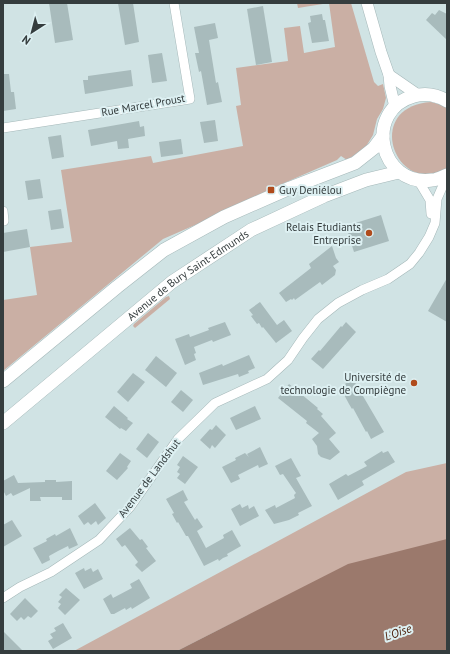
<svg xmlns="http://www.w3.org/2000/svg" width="450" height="654" font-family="'PT Sans',sans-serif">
<rect width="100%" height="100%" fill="#d0e3e4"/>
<!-- green -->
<g fill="#caafa4">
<polygon points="297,3 351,3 374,82 378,86 383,84 386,98 383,109 377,119 373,135 365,148 347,160 341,156 337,160 275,187 218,215 163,239 3,371 3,300 37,295 30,247 72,242 61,170 151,156 153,163 243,146 236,106 241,105 236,68 288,61 284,28 300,26 304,53 335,47 329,3 298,8"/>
<path d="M431,102L442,105L447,108V168C397,199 361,107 431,102Z"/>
<polygon points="169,296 170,299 135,328 133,326 134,324 166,297"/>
<polygon points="447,463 447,540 246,616 177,651 74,651 406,472"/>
</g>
<!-- water -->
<polygon fill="#9b796c" points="447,539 447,651 177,651 348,564"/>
<!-- building -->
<g fill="#a8bbbc">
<polygon points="49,3 67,3 73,40 55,43"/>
<polygon points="118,3 133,3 139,42 125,45"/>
<polygon points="263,6 272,62 256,65 247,9"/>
<polygon points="439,10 447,14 447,40 426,20 432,13 435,15"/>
<polygon points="322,14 323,20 325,20 329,41 312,43 308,23 311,22 310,16"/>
<polygon points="215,23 218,38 209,40 216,83 218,82 222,102 207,105 201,71 199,72 195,53 199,53 194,27"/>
<polygon points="162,53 167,81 152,83 148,55"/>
<polygon points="131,70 133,86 85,94 83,80 88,80 88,76"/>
<polygon points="3,74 9,74 11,92 14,92 16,109 3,111"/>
<polygon points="215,120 218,141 204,143 200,122"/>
<polygon points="139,121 140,127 144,126 145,136 128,139 129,148 118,149 117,141 91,146 88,130"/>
<polygon points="61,135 64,157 52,159 48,137"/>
<polygon points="181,139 183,154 161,157 159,142"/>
<polygon points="40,179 43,198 28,200 25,181"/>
<polygon points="61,209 64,228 51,230 48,211"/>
<polygon points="381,215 389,241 354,252 346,226"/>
<polygon points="27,229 30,247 3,252 3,233"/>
<polygon points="332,246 336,258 339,262 333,266 336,270 335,275 322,285 320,282 295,300 294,298 292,300 291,299 286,302 279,293 311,268 309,264"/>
<polygon points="447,278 447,322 428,311"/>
<polygon points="260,302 277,325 284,320 292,331 276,343 263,327 262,328 259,323 257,324 251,316 253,315 249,310"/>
<polygon points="225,322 231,335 213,342 212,340 194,347 196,353 194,354 196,360 185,365 175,339 189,334 190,337 209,330 208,328"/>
<polygon points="346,322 356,332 323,369 311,359 319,350 320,351 341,326 342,327"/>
<polygon points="249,355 255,368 248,371 249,373 239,377 238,374 203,385 199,373 222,364 223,366"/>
<polygon points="156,356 177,373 166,387 145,370"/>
<polygon points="133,373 145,382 128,402 117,392"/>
<polygon points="353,379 384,432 371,439 367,431 366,432 353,408 352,409 349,404 340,387"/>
<polygon points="289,384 318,408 317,409 323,414 321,416 336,433 329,439 340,452 330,460 321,457 318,454 317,446 312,439 319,433 306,423 307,421 278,398"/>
<polygon points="181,390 193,400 183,412 171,402"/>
<polygon points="114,406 128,418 127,419 133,423 126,431 121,428 120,429 105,417"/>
<polygon points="255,406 261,419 236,430 230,418"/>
<polygon points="216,425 226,435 215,448 212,445 210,449 200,440 210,429 212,430"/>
<polygon points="148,433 159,442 147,458 136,449"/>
<polygon points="260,447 268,464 259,468 258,465 238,475 240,479 231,483 222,467 236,460 235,458 245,453 249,457 247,454"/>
<polygon points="382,451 383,453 388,451 395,462 362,481 364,485 338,500 329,484 346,474 348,476 367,466 364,462"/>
<polygon points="120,453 131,461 127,467 128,468 117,480 106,471"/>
<polygon points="183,456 198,467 185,484 177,478 180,474 177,472 180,467 177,465"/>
<polygon points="291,458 301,476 296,478 312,506 298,513 299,515 289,520 274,524 265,510 275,505 276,508 295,498 294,495 296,493 283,474 280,475 275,466"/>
<polygon points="14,475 18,483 45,482 45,480 56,480 56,482 72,481 72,500 62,500 62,497 40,497 41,501 30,501 30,488 13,496 11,493 6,496 3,490 3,481"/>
<polygon points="183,490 188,500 184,502 195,520 197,518 203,527 197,531 206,548 224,538 223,535 232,530 241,546 227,554 228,556 223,558 219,561 218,559 204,566 188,536 186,536 178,522 177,523 172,514 174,513 166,499"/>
<polygon points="95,503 106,518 98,525 96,521 91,525 88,522 84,525 78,516"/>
<polygon points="240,504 242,508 248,505 249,509 254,506 259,516 240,526 231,509"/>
<polygon points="12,520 22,536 3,547 3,525"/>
<polygon points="70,528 78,545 69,549 68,546 58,551 49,556 50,560 42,564 33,548 47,541 46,539 55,534 56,536"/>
<polygon points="130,528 140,540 142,539 148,547 146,548 156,561 142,572 135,565 138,562 125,545 122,547 116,539"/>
<polygon points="84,568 85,571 91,568 93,572 98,569 103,579 84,589 75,573"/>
<polygon points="139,579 150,598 132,609 131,607 126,610 125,608 114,614 111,614 103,599 111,594 113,598 132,588 130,584"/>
<polygon points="66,588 80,600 65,615 58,608 61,604 58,602 62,597 59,595"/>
<polygon points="25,598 38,611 31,618 28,616 24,620 21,617 17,621 10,614"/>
<polygon points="63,623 72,638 53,649 48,641 53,638 50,634 56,631 54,628"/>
<polygon points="3,631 23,651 3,651"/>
</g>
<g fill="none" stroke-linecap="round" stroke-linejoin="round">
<!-- minor casing -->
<g stroke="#a5b8b9" stroke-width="10">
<g id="minor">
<polyline points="3,128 190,99 174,3"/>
<polyline points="418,180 430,200 431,214"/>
<polyline points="3,211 4,221 3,221"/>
<polyline points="3,598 20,587 51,572 99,540 130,507 178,439 215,403 267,379 288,360 303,338 318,319 338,303 362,290 388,279 410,264 419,253 429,237 435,223 437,199 447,176"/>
</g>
</g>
<!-- tertiary casing -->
<g stroke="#a5b8b9" stroke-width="12">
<g id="tertiary">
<polyline points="367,3 381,52 389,75 390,86 395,107"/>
<polyline points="389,75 418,95"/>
</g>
</g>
<!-- secondary casing -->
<g stroke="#a5b8b9" stroke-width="14">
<g id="secondary">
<path d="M447,101C437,95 425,93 414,96C363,110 379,187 432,180C437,180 442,177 447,175"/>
<polyline points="3,381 117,287 164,250 224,217 290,188 355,163 374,148 383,136"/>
<path id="s1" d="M3,423L172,282L251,230L324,196L366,180L399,172"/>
</g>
</g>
<!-- minor -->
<use href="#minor" stroke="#fff" stroke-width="9"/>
<!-- tertiary -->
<use href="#tertiary" stroke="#fff" stroke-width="11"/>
<!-- secondary -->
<use href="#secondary" stroke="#fff" stroke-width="13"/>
</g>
<!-- markers -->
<g fill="#b04b1c" stroke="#ddf0f2" stroke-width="1.5">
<rect x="267" y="186" width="8" height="8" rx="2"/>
<circle cx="369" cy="233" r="4"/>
<circle cx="414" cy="383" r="4"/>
</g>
<g text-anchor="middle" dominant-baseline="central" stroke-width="4" stroke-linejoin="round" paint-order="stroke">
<!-- street labels -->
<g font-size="11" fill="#353d3e" stroke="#ddf0f2">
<text transform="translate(143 105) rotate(-10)">Rue Marcel Proust</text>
<text stroke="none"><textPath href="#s1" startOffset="237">Avenue de Bury Saint-Edmunds</textPath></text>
<text transform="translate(149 478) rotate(-53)">Avenue de Landshut</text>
</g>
<!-- poi labels -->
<g font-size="11" fill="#353d3e" stroke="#ddf0f2" text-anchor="end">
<text x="279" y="190" text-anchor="start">Guy Deniélou</text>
<text x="361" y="227">Relais Etudiants<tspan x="361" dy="13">Entreprise</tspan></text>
<text x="406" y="377">Université de<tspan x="406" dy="13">technologie de Compiègne</tspan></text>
</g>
<!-- water labels -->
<g font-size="12" font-style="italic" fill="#4c1e09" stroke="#ddf0f2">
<text transform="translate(398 632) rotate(-19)">L'Oise</text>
</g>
</g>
<!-- border -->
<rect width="450" height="654" fill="none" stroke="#353d3e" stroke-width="8"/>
<!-- north arrow -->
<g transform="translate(32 32) rotate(216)" stroke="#ddf0f2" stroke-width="3" paint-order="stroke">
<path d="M0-3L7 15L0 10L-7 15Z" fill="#353d3e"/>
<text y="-6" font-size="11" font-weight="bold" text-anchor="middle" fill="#353d3e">N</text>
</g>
</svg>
